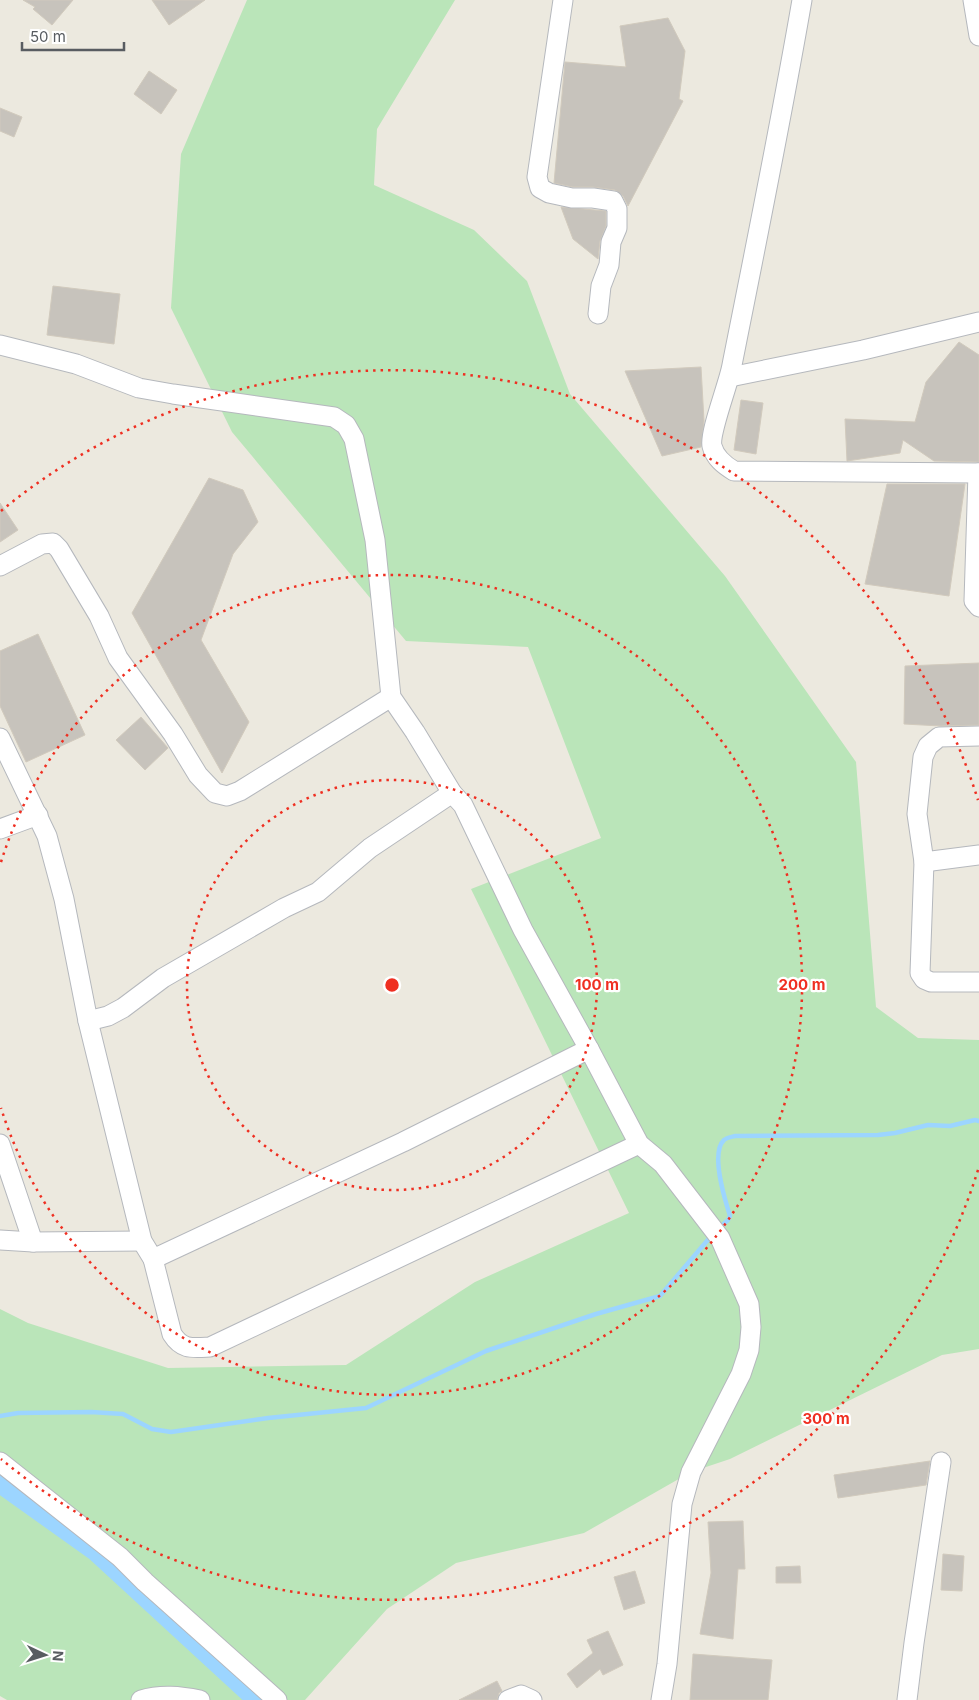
<svg xmlns="http://www.w3.org/2000/svg" width="979" height="1700" font-family="Inter,sans-serif">
<rect width="100%" height="100%" fill="#ece9df"/>
<!-- green -->
<polygon fill="#bae5b9" points="247,0 455,0 377,129 374,185 474,230 527,281 570,394 725,576 856,762 876,1007 918,1038 979,1040 979,1349 942,1355 730,1459 691,1472 584,1533 456,1563 387,1609 305,1700 7,1700 0,1696 0,1309 28,1323 168,1368 346,1365 475,1282 629,1213 471,889 601,838 528,647 406,641 232,432 171,308 181,154"/>
<g fill="none" stroke-linecap="round" stroke-linejoin="round">
<!-- stream -->
<g stroke="#9cd5ff" stroke-width="4.5">
<path d="M719,1228L728,1220L730,1216C725,1200 710,1153 724,1140C726,1138 731,1137 735,1136L878,1135L895,1133L928,1125L950,1126L975,1120L979,1121"/>
<polyline points="0,1416 18,1413 91,1412 123,1414 152,1429 171,1432 268,1418 366,1408 486,1351 596,1314 660,1296 712,1235"/>
</g>
<!-- river -->
<polyline stroke="#9cd5ff" stroke-width="25" points="0,1480 97,1549 261,1700"/>
</g>
<!-- building -->
<g fill="#c7c3bc" stroke="#d1cabd">
<polygon points="23,0 73,0 52,25 33,9 35,7"/>
<polygon points="152,0 205,0 169,25"/>
<polygon points="668,18 685,51 679,99 683,101 628,206 623,196 615,190 593,187 573,187 554,183 565,62 626,67 620,26"/>
<polygon points="149,71 177,90 161,114 134,94"/>
<polygon points="0,108 22,117 14,137 0,131"/>
<polygon points="561,207 606,211 606,226 600,241 598,259 573,239"/>
<polygon points="53,286 120,294 114,344 47,335"/>
<polygon points="959,342 979,355 979,462 934,461 903,440 900,453 847,461 845,419 915,422 926,382"/>
<polygon points="701,367 704,421 701,447 662,456 625,371"/>
<polygon points="741,400 763,403 756,454 734,450"/>
<polygon points="209,478 243,490 258,522 233,554 201,640 249,722 222,773 132,613"/>
<polygon points="887,484 965,484 949,596 865,584"/>
<polygon points="0,503 18,530 0,542"/>
<polygon points="38,634 85,735 26,762 0,706 0,651"/>
<polygon points="979,663 979,725 941,726 904,724 905,666"/>
<polygon points="141,717 168,748 145,770 116,740"/>
<polygon points="930,1461 926,1485 838,1498 834,1475"/>
<polygon points="743,1521 745,1569 738,1569 733,1639 700,1634 711,1573 708,1522"/>
<polygon points="943,1554 964,1556 962,1591 941,1590"/>
<polygon points="800,1566 801,1583 776,1583 776,1567"/>
<polygon points="635,1571 645,1603 624,1610 614,1577"/>
<polygon points="608,1631 623,1665 603,1675 600,1669 577,1688 567,1674 593,1653 587,1640"/>
<polygon points="693,1654 772,1660 768,1700 690,1700"/>
<polygon points="497,1681 502,1691 499,1693 497,1700 459,1700"/>
</g>
<g fill="none" stroke-linecap="round" stroke-linejoin="round">
<!-- minor casing -->
<g stroke="#b5b8bd" stroke-width="21">
<g id="minor">
<polyline points="563,0 537,177 540,188 549,193 572,198 593,198 613,201 617,209 617,228 611,242 609,265 601,286 598,314"/>
<path d="M802,0C781,122 756,244 732,365C729,383 709,433 712,446C715,458 724,465 734,471L979,473"/>
<polyline points="973,0 979,36"/>
<polyline points="0,345 76,364 139,388 173,394 334,417 346,425 354,439 375,540 391,697 415,732 452,793 463,805 523,930 589,1049 639,1144 663,1164 720,1238 749,1304 751,1327 749,1350 741,1374 691,1472 682,1504 667,1664 661,1700"/>
<polyline points="730,377 863,350 979,322"/>
<polyline points="978,473 974,601 979,607"/>
<polyline points="0,566 42,544 53,543 59,549 99,616 118,658 173,734 198,775 215,793 227,796 240,791 391,697"/>
<polyline points="979,736 939,737 928,746 923,757 917,814 924,862 920,973 924,979 931,982 979,982"/>
<polyline points="0,738 47,836 64,899 88,1021 142,1241 153,1259 403,1142 589,1049"/>
<polyline points="0,829 38,815"/>
<polyline points="924,862 979,855"/>
<polyline points="88,1021 108,1016 123,1008 163,978 284,908 318,892 370,848 452,793"/>
<polyline points="0,1144 33,1242"/>
<polyline points="0,1240 33,1242 142,1241"/>
<path d="M153,1259L172,1334C182,1350 192,1348 210,1347L639,1144"/>
<polyline points="0,1462 120,1557 145,1582 277,1700"/>
<path d="M141,1700C161,1694 180,1696 200,1700"/>
<polyline points="508,1700 521,1695 532,1700"/>
<polyline points="907,1700 914,1643 941,1462"/>
</g>
</g>
<!-- minor -->
<use href="#minor" stroke="#fff" stroke-width="19"/>
</g>
<!-- distance rings -->
<g fill="none" stroke="#ef2f21" stroke-width="2.5" stroke-dasharray="2.5 5">
<circle cx="392" cy="985" r="205"/>
<path d="M1 862A410 410 0 1 1 1 1108"/>
<path d="M978 1170A614 614 0 0 1 1 1459M1 511A614 614 0 0 1 978 800"/>
</g>
<circle cx="392" cy="985" r="8" fill="#ef2f21" stroke="#fff" stroke-width="2.5"/>
<g font-size="15" text-anchor="middle" font-weight="bold" fill="#ef2f21" stroke="#fff" stroke-width="4.5" stroke-linejoin="round" paint-order="stroke">
<text x="597" y="990">100 m</text>
<text x="802" y="990">200 m</text>
<text x="826" y="1424">300 m</text>
</g>
<!-- north arrow -->
<g transform="translate(45 1655) rotate(94)" stroke="#ffffff" stroke-width="4" paint-order="stroke">
<path d="M0-4L9 19L0 12L-9 19Z" fill="#585c61"/>
<text y="-8" font-size="14" font-weight="bold" text-anchor="middle" fill="#585c61">N</text>
</g>
<!-- scale -->
<path d="M22 42v8h102v-8" fill="none" stroke="#585c61" stroke-width="2.5"/>
<text x="30" y="42" font-size="15" fill="#585c61" stroke="#ffffff" stroke-width="4" paint-order="stroke">50 m</text>
</svg>
